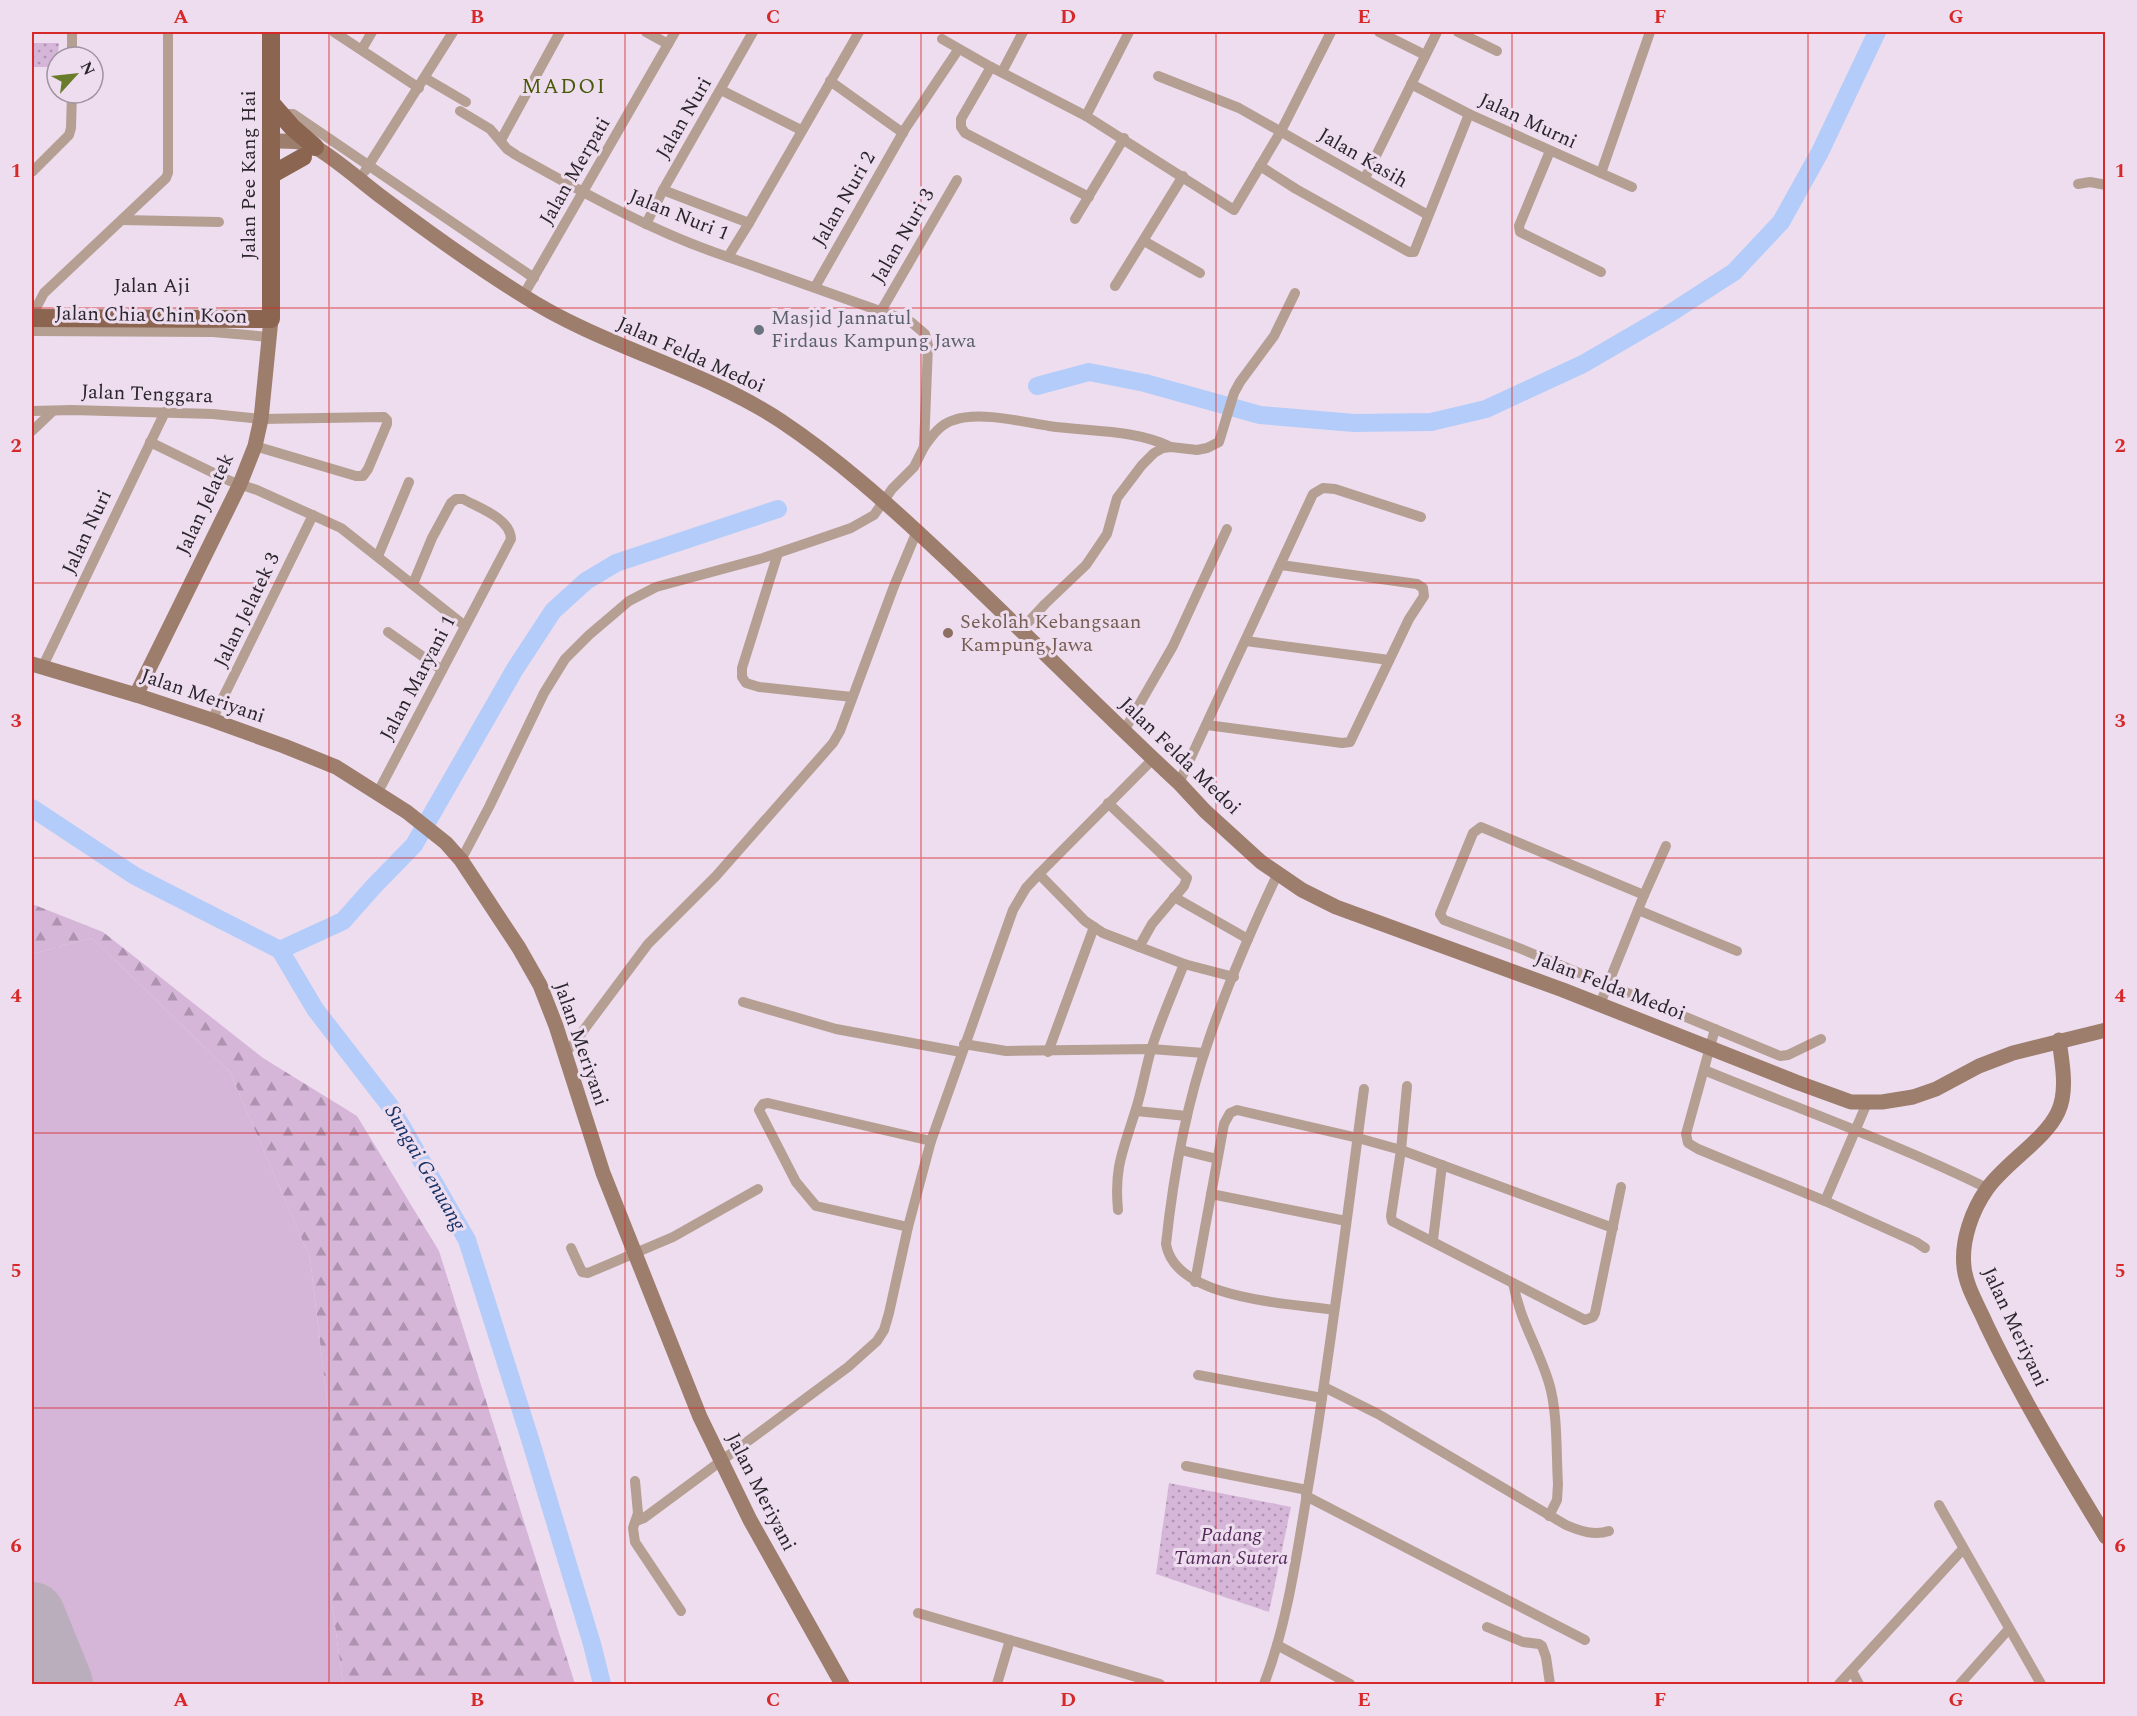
<svg xmlns="http://www.w3.org/2000/svg" width="2137" height="1716" font-family="Spectral,serif">
<defs>
<pattern id="forest-firs" width="22" height="20" patternUnits="userSpaceOnUse" patternTransform="scale(1.5)"><rect width="22" height="20" fill="#d5b5d8"/><path d="M5 1l3.5 6h-7zM16 11l3.5 6h-7z" fill="#ad93af"/></pattern>
<pattern id="park-dots" width="8" height="8" patternUnits="userSpaceOnUse" patternTransform="scale(1.5)"><rect width="8" height="8" fill="#d5b5d8"/><path d="M2 2h.1M6 6h.1" fill="none" stroke="#ad93af" stroke-width="1.8" stroke-linecap="round"/></pattern>
</defs>
<rect width="100%" height="100%" fill="#edddef"/>
<!-- grass -->
<polygon fill="#d5b5d8" points="92,938 230,1072 310,1258 329,1418 330,1589 343,1684 32,1684 32,954"/>
<!-- forest -->
<polygon fill="url(#forest-firs)" points="32,904 103,932 263,1058 357,1116 439,1251 575,1684 343,1684 330,1589 329,1418 310,1258 230,1072 92,938 32,954"/>
<!-- park -->
<g fill="url(#park-dots)">
<polygon points="32,43 59,43 57,67 32,67"/>
<polygon points="1169,1483 1291,1507 1269,1612 1156,1574"/>
</g>
<g fill="none" stroke-linecap="round" stroke-linejoin="round">
<!-- river -->
<g stroke="#b3ccf9" stroke-width="18">
<polyline points="1037,386 1089,372 1145,383 1260,415 1354,423 1431,422 1486,409 1583,364 1669,314 1734,272 1781,222 1820,152 1877,32"/>
<polyline points="32,808 135,876 280,950 315,1009 390,1106 467,1240 530,1439 592,1644 602,1684"/>
<polyline points="280,950 343,921 374,886 414,845 515,669 553,611 586,581 616,563 778,509"/>
</g>
<!-- runway -->
<polyline stroke="#bbaebc" stroke-width="66" points="32,1615 60,1684"/>
<!-- street -->
<g stroke="#b59f93" stroke-width="10">
<polyline points="72,32 72,57"/>
<polyline points="334,32 419,88"/>
<polyline points="646,32 668,44"/>
<polyline points="1379,32 1425,55"/>
<polyline points="1458,32 1497,51"/>
<polyline points="942,39 991,67 1086,116 1234,210 1281,131 1331,32"/>
<polyline points="362,49 372,32"/>
<polyline points="991,67 961,119 961,127 965,133 1089,197"/>
<polyline points="1002,72 1023,32"/>
<polyline points="1158,76 1239,108 1428,215"/>
<polyline points="425,78 466,102"/>
<polyline points="830,81 903,133"/>
<polyline points="1411,84 1469,114 1632,187"/>
<polyline points="721,90 801,130"/>
<path d="M460,111L490,129L507,149L516,155C584,193 653,232 728,257L749,223L859,32"/>
<polyline points="280,114 293,114 534,278"/>
<polyline points="1086,116 1129,32"/>
<polyline points="501,140 560,32"/>
<polyline points="1550,151 1519,226 1520,232 1601,272"/>
<polyline points="1260,166 1296,189 1409,252 1414,252 1469,114"/>
<polyline points="365,171 453,32"/>
<polyline points="32,172 69,135 71,128 72,93"/>
<polyline points="1601,173 1650,32"/>
<polyline points="1365,178 1437,32"/>
<polyline points="2078,184 2090,182 2106,185"/>
<polyline points="663,190 749,223"/>
<polyline points="1075,219 1124,138"/>
<polyline points="122,220 219,222"/>
<polyline points="646,224 663,190 753,32"/>
<polyline points="1144,241 1200,273"/>
<polyline points="1115,286 1183,176"/>
<polyline points="815,287 905,129 958,50"/>
<polyline points="523,296 675,32"/>
<polyline points="881,311 957,180"/>
<polyline points="36,318 36,308 44,293 166,178 168,173 168,32"/>
<polyline points="32,331 213,332 269,337"/>
<polyline points="32,411 72,410 213,414 261,419 384,417 387,420 387,424 368,469 363,476 356,476 255,446"/>
<polyline points="32,431 53,411"/>
<polyline points="150,442 230,481 257,490 341,528 465,626"/>
<path d="M924,447C932,436 940,424 954,420C980,411 1023,422 1049,426C1090,432 1133,429 1171,447"/>
<polyline points="778,553 742,668 742,677 746,683 759,687 852,697"/>
<polyline points="378,556 409,482"/>
<polyline points="1021,630 1045,604 1086,565 1107,534 1117,498 1142,465 1154,453 1163,448 1171,447 1197,450 1207,448 1219,442 1234,393 1240,382 1274,336 1295,293"/>
<polyline points="388,632 442,670"/>
<polyline points="1246,641 1389,660"/>
<polyline points="42,668 165,412"/>
<polyline points="212,720 313,515"/>
<polyline points="1207,725 1342,743 1350,742 1409,619 1424,596 1423,588 1417,584 1281,565"/>
<polyline points="1124,731 1173,646 1227,529"/>
<polyline points="1179,783 1313,494 1323,488 1335,489 1421,517"/>
<path d="M378,792L511,539C510,518 479,508 463,499H456L451,503L432,538L413,584"/>
<polyline points="1108,803 1187,878 1184,886 1152,924 1139,947"/>
<polyline points="461,860 489,807 544,693 565,659 589,635 629,601 656,587 763,558 819,539 851,528 874,515 892,489 914,467 924,447 928,345 925,334 911,322 728,257"/>
<polyline points="1039,874 1085,921 1103,933 1184,964 1234,977"/>
<path d="M1277,875C1252,928 1228,983 1209,1039C1187,1102 1173,1178 1166,1244C1175,1300 1290,1303 1334,1310"/>
<polyline points="1644,895 1481,827 1473,833 1440,914 1444,920 1514,946 1780,1056 1788,1055 1821,1039"/>
<polyline points="1174,897 1248,939"/>
<polyline points="1638,910 1737,951"/>
<polyline points="743,1002 836,1029 961,1052"/>
<polyline points="1600,1004 1644,895 1666,846"/>
<polyline points="1715,1029 1686,1134 1688,1143 1698,1149 1825,1201 1916,1242 1925,1248"/>
<polyline points="964,1044 1006,1051 1151,1049 1204,1053"/>
<polyline points="564,1052 571,1047 648,944 716,876 833,743 840,731 894,586 917,531"/>
<polyline points="1048,1052 1094,927"/>
<path d="M1704,1070C1799,1109 1895,1143 1987,1188"/>
<polyline points="1407,1086 1401,1150 1391,1216 1392,1221 1585,1320 1593,1317 1595,1313 1621,1187"/>
<polyline points="1136,1111 1187,1116"/>
<polyline points="1181,1150 1217,1159"/>
<polyline points="1211,1194 1346,1221"/>
<polyline points="1825,1201 1867,1103"/>
<path d="M1118,1210C1114,1167 1123,1151 1135,1112C1142,1091 1145,1070 1151,1050C1160,1021 1173,992 1184,964"/>
<polyline points="908,1227 816,1206 796,1182 759,1110 763,1104 768,1103 931,1141"/>
<polyline points="1433,1240 1442,1165"/>
<polyline points="571,1248 582,1272 588,1273 673,1237 758,1189"/>
<polyline points="1195,1282 1224,1124 1230,1113 1237,1110 1358,1138 1401,1150 1613,1228"/>
<path d="M1513,1283C1520,1321 1538,1347 1549,1383C1558,1413 1556,1453 1558,1484L1557,1500L1549,1516"/>
<polyline points="1198,1375 1322,1398"/>
<path d="M1324,1387L1378,1414L1566,1525C1580,1531 1594,1536 1609,1531"/>
<polyline points="1186,1466 1307,1490"/>
<polyline points="635,1481 638,1513 633,1528 635,1542 681,1611"/>
<polyline points="1306,1496 1585,1640"/>
<polyline points="1939,1505 2041,1684"/>
<polyline points="636,1521 644,1518 848,1367 877,1341 884,1330 889,1313 908,1227 931,1141 1013,910 1026,888 1039,874 1153,759"/>
<polyline points="918,1613 1160,1684"/>
<polyline points="1487,1627 1523,1642 1539,1644 1542,1646 1546,1657 1550,1684"/>
<polyline points="1277,1645 1350,1684"/>
<polyline points="1852,1671 1859,1684"/>
<polyline points="997,1684 1010,1640"/>
<path d="M1264,1684C1289,1620 1298,1544 1310,1476C1331,1347 1347,1218 1364,1089"/>
<polyline points="1839,1684 1963,1549"/>
<polyline points="1960,1684 2008,1630"/>
</g>
<!-- secondary -->
<g stroke="#9d7d6c" stroke-width="15">
<path d="M270,141C285,141 301,140 315,147C336,159 363,183 383,198C428,232 474,265 522,295C604,348 701,368 781,421C838,459 889,505 938,551C1020,627 1097,707 1179,783L1205,811L1261,862L1302,890L1336,907L1563,990L1796,1082L1851,1102H1882L1913,1097L1936,1089L1979,1066L2013,1053L2106,1030"/>
<polyline points="32,664 136,695 212,720 284,746 336,767 407,812 446,843 461,860 519,948 540,985 556,1026 603,1173 700,1417 750,1520 842,1684"/>
<polyline points="136,695 240,484 255,446 261,419 271,319"/>
<path d="M2059,1040C2062,1062 2068,1091 2058,1112C2045,1140 2005,1163 1987,1189C1972,1210 1961,1241 1964,1267C1966,1287 1979,1307 1987,1326C2022,1399 2064,1468 2106,1537"/>
</g>
<!-- primary -->
<g stroke="#8b6550" stroke-width="18">
<polyline points="271,103 292,127 315,147"/>
<polyline points="271,175 303,157"/>
<polyline points="32,318 271,319 271,32"/>
</g>
</g>
<!-- grid -->
<path fill="none" stroke="#d62828" stroke-width="1.5" stroke-opacity="0.55" d="M329,32V1684M625,32V1684M921,32V1684M1216,32V1684M1512,32V1684M1808,32V1684M32,308H2106M32,583H2106M32,858H2106M32,1133H2106M32,1408H2106"/>
<!-- markers -->
<circle fill="#6b7280" stroke="#edddef" stroke-width="2" cx="759" cy="330" r="6"/>
<circle fill="#8d6e63" stroke="#edddef" stroke-width="2" cx="948" cy="633" r="6"/>
<g text-anchor="middle" dominant-baseline="central" stroke-width="6" stroke-linejoin="round" paint-order="stroke">
<!-- street labels -->
<g font-size="20" fill="#2b252c" stroke="#edddef">
<text transform="translate(684 118) rotate(-60)">Jalan Nuri</text>
<text transform="translate(1528 121) rotate(25)">Jalan Murni</text>
<text transform="translate(1363 158) rotate(30)">Jalan Kasih</text>
<text transform="translate(575 171) rotate(-60)">Jalan Merpati</text>
<text transform="translate(249 175) rotate(-90)">Jalan Pee Kang Hai</text>
<text transform="translate(844 199) rotate(-60)">Jalan Nuri 2</text>
<text transform="translate(679 215) rotate(22)">Jalan Nuri 1</text>
<text transform="translate(903 236) rotate(-60)">Jalan Nuri 3</text>
<text x="152" y="286">Jalan Aji</text>
<text transform="translate(151 315) rotate(1)">Jalan Chia Chin Koon</text>
<text transform="translate(691 355) rotate(24)">Jalan Felda Medoi</text>
<text transform="translate(147 394) rotate(2)">Jalan Tenggara</text>
<text transform="translate(205 504) rotate(-65)">Jalan Jelatek</text>
<text transform="translate(87 532) rotate(-65)">Jalan Nuri</text>
<text transform="translate(247 610) rotate(-64)">Jalan Jelatek 3</text>
<text transform="translate(418 678) rotate(-62)">Jalan Maryani 1</text>
<text transform="translate(203 696) rotate(19)">Jalan Meriyani</text>
<text transform="translate(1180 756) rotate(44)">Jalan Felda Medoi</text>
<text transform="translate(1610 986) rotate(21)">Jalan Felda Medoi</text>
<text transform="translate(581 1044) rotate(71)">Jalan Meriyani</text>
<text transform="translate(2015 1327) rotate(65)">Jalan Meriyani</text>
<text transform="translate(761 1492) rotate(63)">Jalan Meriyani</text>
</g>
<!-- worship labels -->
<g font-size="20" fill="#5b616d" stroke="#edddef" text-anchor="start">
<text x="771" y="318">Masjid Jannatul<tspan x="771" dy="23">Firdaus Kampung Jawa</tspan></text>
</g>
<!-- education labels -->
<g font-size="20" fill="#785e54" stroke="#edddef" text-anchor="start">
<text x="960" y="622">Sekolah Kebangsaan<tspan x="960" dy="23">Kampung Jawa</tspan></text>
</g>
<!-- park labels -->
<g font-size="20" font-style="italic" fill="#55285a" stroke="#edddef">
<text x="1231" y="1535">Padang<tspan x="1231" dy="23">Taman Sutera</tspan></text>
</g>
<!-- neighbourhood labels -->
<g font-size="21" letter-spacing="1.5" fill="#495909" stroke="#edddef">
<text x="564" y="87">MADOI</text>
</g>
<!-- water labels -->
<g font-size="21" font-style="italic" fill="#163166" stroke="#edddef">
<text transform="translate(425 1168) rotate(60)">Sungai Genuang</text>
</g>
</g>
<!-- border -->
<rect width="2137" height="1716" fill="none" stroke="#edddef" stroke-width="66"/>
<!-- north arrow -->
<g transform="translate(75 75) rotate(63)"><circle r="28" fill="#edddef" stroke="#9f93a1" stroke-width="1.5"/>
<path d="M0-4.5L10 22L0 15L-10 22Z" fill="#6a7c2c"/>
<text y="-9" font-size="16" font-weight="bold" text-anchor="middle" fill="#2b252c">N</text>
</g>
<rect x="33" y="33" width="2071" height="1650" fill="none" stroke="#d62828" stroke-width="2"/>
<g font-size="20" text-anchor="middle" font-weight="bold" fill="#d62828">
<text x="181" y="23">A</text>
<text x="477" y="23">B</text>
<text x="773" y="23">C</text>
<text x="1068" y="23">D</text>
<text x="1364" y="23">E</text>
<text x="1660" y="23">F</text>
<text x="1956" y="23">G</text>
<text x="16" y="177">1</text>
<text x="2120" y="177">1</text>
<text x="16" y="452">2</text>
<text x="2120" y="452">2</text>
<text x="16" y="727">3</text>
<text x="2120" y="727">3</text>
<text x="16" y="1002">4</text>
<text x="2120" y="1002">4</text>
<text x="16" y="1277">5</text>
<text x="2120" y="1277">5</text>
<text x="16" y="1552">6</text>
<text x="2120" y="1552">6</text>
<text x="181" y="1706">A</text>
<text x="477" y="1706">B</text>
<text x="773" y="1706">C</text>
<text x="1068" y="1706">D</text>
<text x="1364" y="1706">E</text>
<text x="1660" y="1706">F</text>
<text x="1956" y="1706">G</text>
</g>
</svg>
